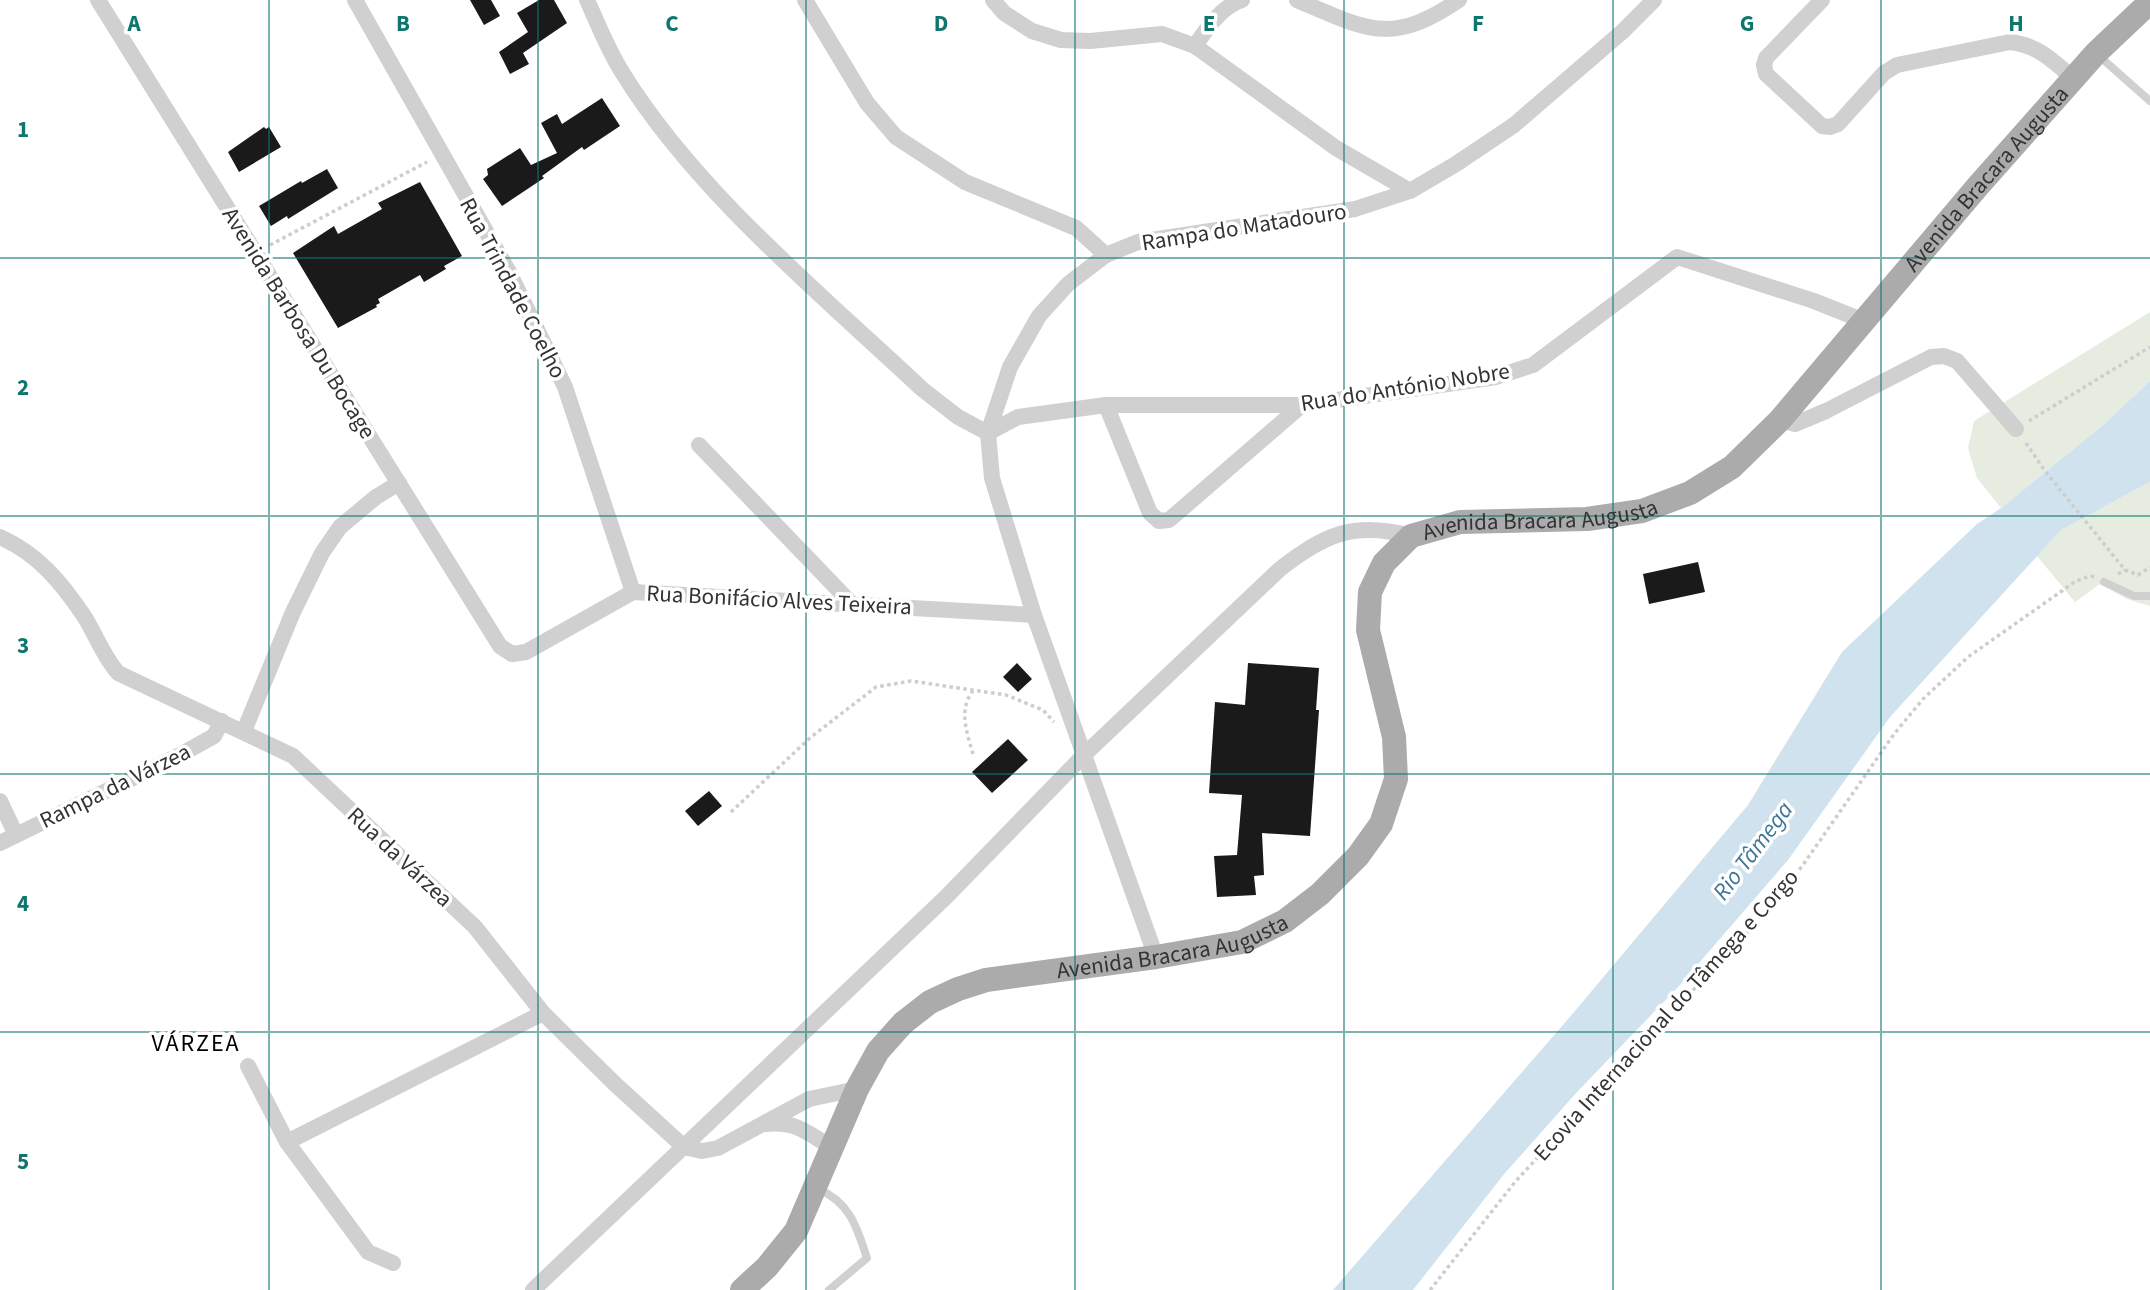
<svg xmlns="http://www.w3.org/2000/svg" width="2150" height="1290" font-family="'Source Sans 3',sans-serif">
<rect width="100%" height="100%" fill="#fff"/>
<!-- green -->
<g fill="#e6ecdf">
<polygon points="2150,312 2150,381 2102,426 2001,508 1977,478 1968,448 1974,421"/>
<polygon points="2150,482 2150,606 2127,599 2100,584 2075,602 2037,556 2061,530"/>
</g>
<!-- water -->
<polygon fill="#cfe2ee" points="2150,381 2150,482 2061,530 1890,717 1788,860 1680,985 1577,1092 1505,1173 1413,1290 1333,1290 1569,1018 1748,805 1842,652 1977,524 2001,508 2102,426"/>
<!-- building -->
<g fill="#1a1a1a">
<polygon points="470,0 491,0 500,16 484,25"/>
<polygon points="539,0 554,0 567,23 523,53 529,64 510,74 499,52 528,32 517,13"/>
<polygon points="602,98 620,126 584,150 582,147 542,176 544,178 502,206 483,179 488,175 487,169 520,148 531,165 557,153 541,123 557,114 562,124"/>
<polygon points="264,127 266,129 269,127 281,147 239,172 228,152"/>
<polygon points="327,169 338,188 288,219 287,216 271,226 259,206 301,181 302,183"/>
<polygon points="420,182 462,256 444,266 446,269 424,282 420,275 378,299 380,303 376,305 377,307 338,328 293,253 334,226 338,234 382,209 378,203"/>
<polygon points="1698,562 1705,592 1649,604 1643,574"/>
<polygon points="1017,663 1032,679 1018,692 1003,677"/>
<polygon points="1248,663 1319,668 1316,710 1319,710 1310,836 1262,833 1264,875 1254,876 1256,895 1217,897 1214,856 1237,855 1242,795 1209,793 1215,702 1245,705"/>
<polygon points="1008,739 1028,760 992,793 972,772"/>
<polygon points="709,791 722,806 698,826 685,811"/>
</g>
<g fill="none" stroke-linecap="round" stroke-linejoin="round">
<!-- path -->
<g stroke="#cdcdcd" stroke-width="3.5" stroke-dasharray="3.5 3.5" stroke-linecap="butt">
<polyline points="270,245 427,162"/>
<polyline points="2029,421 2150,347"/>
<polyline points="2026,443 2045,471 2125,570 2138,575 2150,567"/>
<polyline points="2118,574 2125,570"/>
<path d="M973,754C967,733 958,709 973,691"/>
<polyline points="731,812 811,737 876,687 911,681 1006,695 1043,710 1054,722"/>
<polyline points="1430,1290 1515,1182 1664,1020 1737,945 1803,865 1894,734 1923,699 1968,657 2076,581 2090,576 2095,577"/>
</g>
<!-- service -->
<g stroke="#d0d0d0" stroke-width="8">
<polyline points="2098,55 2150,101"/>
<polyline points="2104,582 2134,596 2150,596"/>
<path d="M818,1189C850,1202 857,1228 867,1258L829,1290"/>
</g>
<!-- minor -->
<g stroke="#d0d0d0" stroke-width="16">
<polyline points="98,0 500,646 512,654 526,652 633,592 1034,615"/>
<polyline points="355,0 509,272 565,387 633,592"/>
<path d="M587,0C598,24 608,50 622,72C695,191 821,294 922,389L958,417L988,433L1018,417L1106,405H1302L1496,377L1533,365L1677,257L1814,301L1864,321"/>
<polyline points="805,0 867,103 896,137 965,182 1076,228 1106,255"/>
<polyline points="993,0 1004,13 1032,31 1061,40 1090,41 1162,34 1195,46 1336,148 1410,191 1456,164 1514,125 1622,32 1654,0"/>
<path d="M1297,0C1366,29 1390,47 1459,0"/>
<path d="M1822,0L1766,58L1764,65L1766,74L1822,126L1830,127L1838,124L1884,73L1897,65L2010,42C2038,45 2053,61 2074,79"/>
<path d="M1195,46C1207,28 1221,7 1242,0"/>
<polyline points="1106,405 1150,513 1159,521 1169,520 1302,405"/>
<polyline points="1780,420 1795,424 1826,411 1931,357 1944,356 1957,361 2016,429"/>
<polyline points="699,445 851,603"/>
<path d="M0,537C38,554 61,582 84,616C96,635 103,656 118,673L293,756L475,927L543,1013L615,1084L684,1147L702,1151L718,1148L809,1099L857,1089"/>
<polyline points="244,731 293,612 322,553 340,527 376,497 399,483"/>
<polyline points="0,801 16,835"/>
<polyline points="0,843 180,755 214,736 222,721"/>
<polyline points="1156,957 1034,615 992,478 988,433 1010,367 1039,316 1068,284 1106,255 1138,242 1355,209 1410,191"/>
<polyline points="248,1066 287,1142"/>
<path d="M766,1124C797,1121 807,1133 833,1148"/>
<polyline points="393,1263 368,1252 287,1142 543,1013"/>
<path d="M533,1290L946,897L1085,754L1280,569C1326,534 1353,521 1411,536"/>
</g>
<!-- primary -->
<path stroke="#ababab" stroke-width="24" id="s1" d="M742,1290L767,1267L796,1231L857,1089L878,1051L903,1023L930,1002L958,989L986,980L1156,957L1242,942L1285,921L1320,894L1358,856L1381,824L1396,779L1394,737L1368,630L1370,592L1384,563L1411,536L1460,522L1587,519L1642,511L1690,493L1732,467L1780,420L1978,186L2096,53L2150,2"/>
</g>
<!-- grid -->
<path fill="none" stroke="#0f766e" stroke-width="2" stroke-opacity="0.55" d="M269,0V1290M538,0V1290M806,0V1290M1075,0V1290M1344,0V1290M1613,0V1290M1881,0V1290M0,258H2150M0,516H2150M0,774H2150M0,1032H2150"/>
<g text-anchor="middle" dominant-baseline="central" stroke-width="7" stroke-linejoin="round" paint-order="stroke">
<!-- street labels -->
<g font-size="23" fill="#333" stroke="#fff">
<text stroke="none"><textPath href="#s1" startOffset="1881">Avenida Bracara Augusta</textPath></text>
<text transform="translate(1244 227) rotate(-9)">Rampa do Matadouro</text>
<text transform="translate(513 288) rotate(62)">Rua Trindade Coelho</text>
<text transform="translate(299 323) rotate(58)">Avenida Barbosa Du Bocage</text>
<text transform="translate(1405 387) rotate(-9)">Rua do António Nobre</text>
<text stroke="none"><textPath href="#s1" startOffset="1293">Avenida Bracara Augusta</textPath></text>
<text transform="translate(779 600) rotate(3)">Rua Bonifácio Alves Teixeira</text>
<text transform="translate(115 786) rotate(-26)">Rampa da Várzea</text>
<text transform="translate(400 857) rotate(43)">Rua da Várzea</text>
<text stroke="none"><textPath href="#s1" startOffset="600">Avenida Bracara Augusta</textPath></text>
<text transform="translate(1666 1015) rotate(-48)">Ecovia Internacional do Tâmega e Corgo</text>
</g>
<!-- water labels -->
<g font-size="24" font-style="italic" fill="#3f7597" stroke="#fff">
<text transform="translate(1753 851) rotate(-53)">Rio Tâmega</text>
</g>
<!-- neighbourhood labels -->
<g font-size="24" letter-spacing="2" fill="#000" stroke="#fff">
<text x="196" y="1043">VÁRZEA</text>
</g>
</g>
<g font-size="23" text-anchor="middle" font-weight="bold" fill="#0f766e" stroke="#fff" stroke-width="7" stroke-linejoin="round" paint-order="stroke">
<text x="134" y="31">A</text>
<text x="403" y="31">B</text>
<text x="672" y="31">C</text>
<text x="941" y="31">D</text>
<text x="1209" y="31">E</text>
<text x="1478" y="31">F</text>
<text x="1747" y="31">G</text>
<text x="2016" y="31">H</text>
<text x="23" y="137">1</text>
<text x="23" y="395">2</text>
<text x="23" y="653">3</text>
<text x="23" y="911">4</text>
<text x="23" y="1169">5</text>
</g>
</svg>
